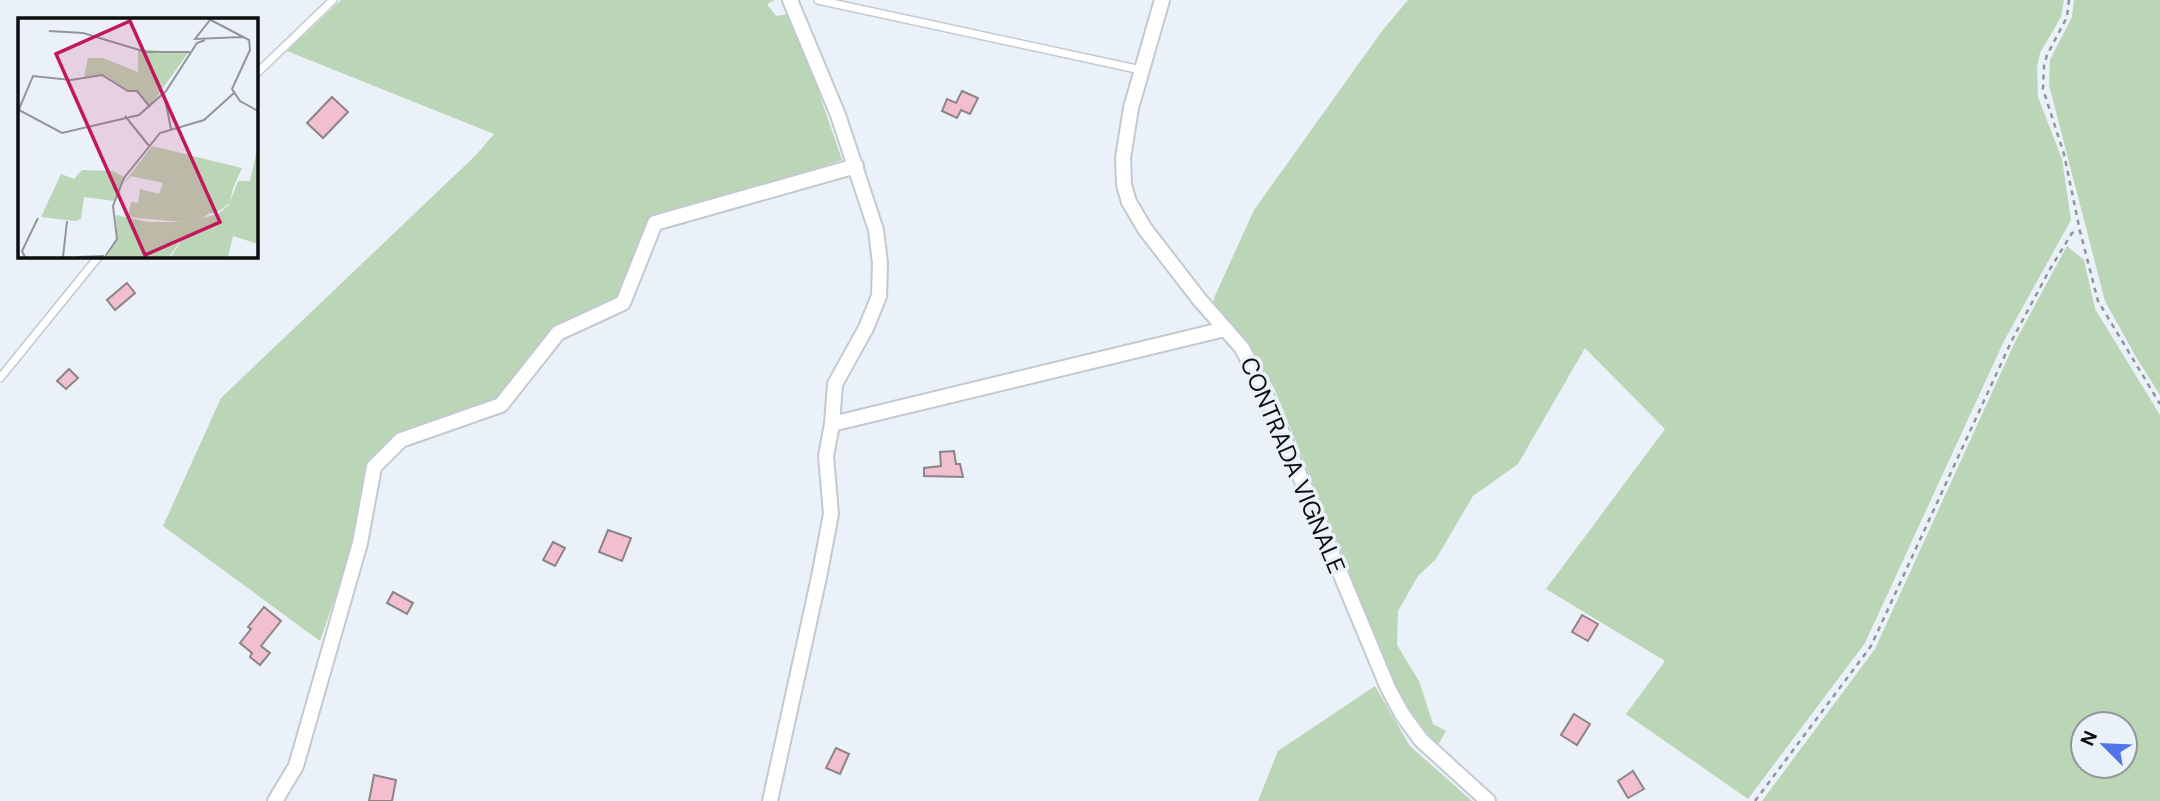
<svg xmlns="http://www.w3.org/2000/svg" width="2160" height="801" font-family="'DM Sans',sans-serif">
<rect width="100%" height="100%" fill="#ebf1f8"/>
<!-- green -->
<g fill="#bbd5b7" fill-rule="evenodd">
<polygon points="341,0 775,0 767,4 776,16 788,14 794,20 842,160 650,219 617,298 552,329 495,403 397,435 370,466 354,543 320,641 163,526 221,398 476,155 494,134 287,51"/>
<polygon points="1408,0 2064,0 2061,17 2040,53 2037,67 2038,97 2062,159 2071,220 2004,341 1865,643 1748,799 1626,714 1665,661 1546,589 1665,429 1585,348 1518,464 1473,496 1436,559 1418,576 1398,611 1397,645 1419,681 1433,724 1446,731 1438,745 1412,716 1392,679 1275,390 1247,342 1213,307 1214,298 1254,210 1382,31"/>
<polygon points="2074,0 2160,0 2160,395 2136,357 2105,301 2049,85 2050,60 2072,17"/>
<path d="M2067,246L2084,260L2095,309L2160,415V801H1762L1875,649L2015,342ZM2083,724H2125V766H2083Z"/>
<polygon points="1375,686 1410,746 1472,801 1258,801 1278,751"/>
</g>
<!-- building -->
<g fill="#f1bfcf" stroke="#8d8486" stroke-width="2">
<polygon points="962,91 978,98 970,114 961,110 957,118 942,111 947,99 956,103"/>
<polygon points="332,97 348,112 323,138 307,123"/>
<polygon points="127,283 135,293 115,310 107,300"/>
<polygon points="69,369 78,378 66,389 57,381"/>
<polygon points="954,451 956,464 960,464 963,477 924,476 924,468 941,466 940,452"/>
<polygon points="608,530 631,538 622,561 599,552"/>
<polygon points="553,542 565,548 555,566 543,560"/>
<polygon points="393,592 413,603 407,614 387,603"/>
<polygon points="264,607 281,621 261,646 270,653 260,665 250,657 252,653 240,643 251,629 248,627"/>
<polygon points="1582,615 1598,624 1588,641 1572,632"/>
<polygon points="1574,714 1590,724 1577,745 1561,735"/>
<polygon points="836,748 849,754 840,774 826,768"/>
<polygon points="1633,771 1644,789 1628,798 1618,781"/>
<polygon points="374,775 396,780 392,801 369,801"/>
</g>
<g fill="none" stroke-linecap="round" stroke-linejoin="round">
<!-- service casing -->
<g stroke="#c3c9d0" stroke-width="10">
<g id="service">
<polyline points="818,0 1141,70"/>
<polyline points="256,74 333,0"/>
<polyline points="0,378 99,256"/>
</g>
</g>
<!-- minor casing -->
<g stroke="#c3c9d0" stroke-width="18">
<g id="minor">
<polyline points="1162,0 1131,108 1123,158 1124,185 1129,202 1145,229 1199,299 1242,348 1269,402 1388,688 1402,714 1421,740 1488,801"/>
<polyline points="832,424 1225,329"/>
<polyline points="275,801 296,766 360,543 374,467 401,440 501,405 558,333 623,303 655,223 856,166"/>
<polyline points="770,801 819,577 831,514 826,456 832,424 835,384 866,328 879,296 880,263 876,230 838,115 790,0"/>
</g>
</g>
<!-- path -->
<g stroke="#91959a" stroke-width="2.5" stroke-dasharray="5 5" stroke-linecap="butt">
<polyline points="2069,0 2067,17 2047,55 2044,66 2043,89 2064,154 2080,231 2098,301 2160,404"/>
<polyline points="1755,801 1871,646 2012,340 2050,269 2072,233 2080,231"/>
</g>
<!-- service -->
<use href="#service" stroke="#fff" stroke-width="7"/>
<!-- minor -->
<use href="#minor" stroke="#fff" stroke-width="14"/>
</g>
<g text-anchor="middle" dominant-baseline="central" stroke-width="7" stroke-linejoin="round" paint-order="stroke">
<!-- street labels -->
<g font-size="24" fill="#0c0e10" stroke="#ebf1f8">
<text transform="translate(1293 465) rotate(67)">CONTRADA VIGNALE</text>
</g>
</g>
<!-- overview -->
<g transform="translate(18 18)">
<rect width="240" height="240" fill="#ebf1f8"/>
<path d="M120,31L170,35L132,88L119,72H110L88,58L66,59L70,40H85L120,54ZM134,128L224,150L215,170L212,185L198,195H191L185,200L200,196L211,187L220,163H232L240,128V226L215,218L210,239H153L166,218L151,239H89L99,222L98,197L130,204H164L110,199L113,184L120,185L122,171L141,176L145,165L113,158L105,166ZM64,152L95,153L106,159L96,183L66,179L63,201L57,203L23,199L43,156L56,161Z" fill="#bbd5b7"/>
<path fill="none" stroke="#92969b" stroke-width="2" d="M189,0L231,22L232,32L214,71L222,83L240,93M192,2L177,21L225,19M31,13L65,15L128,34H172M0,59V84M146,76L153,111M1,91L15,58L53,62L84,57L110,73H119L132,89M1,92L44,115L121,97L148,73L179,25L187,22M107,98L132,129M7,239L4,233L20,200M45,239L49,203M60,239L86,238M87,239L99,221L95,188L106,160L142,115L186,102L216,75"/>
<path fill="#c2185b" fill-opacity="0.15" stroke="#c2185b" stroke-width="3.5" d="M112,3L202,204L127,237L38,36Z"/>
<rect width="240" height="240" fill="none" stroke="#0c0e10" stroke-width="3.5"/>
</g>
<!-- north arrow -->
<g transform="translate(2104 745) rotate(294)"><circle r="33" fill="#ebf1f8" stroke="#92969b" stroke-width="2"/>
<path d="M0-5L12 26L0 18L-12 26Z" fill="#5174e8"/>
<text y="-10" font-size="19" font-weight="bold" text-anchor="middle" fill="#0c0e10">N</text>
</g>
</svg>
